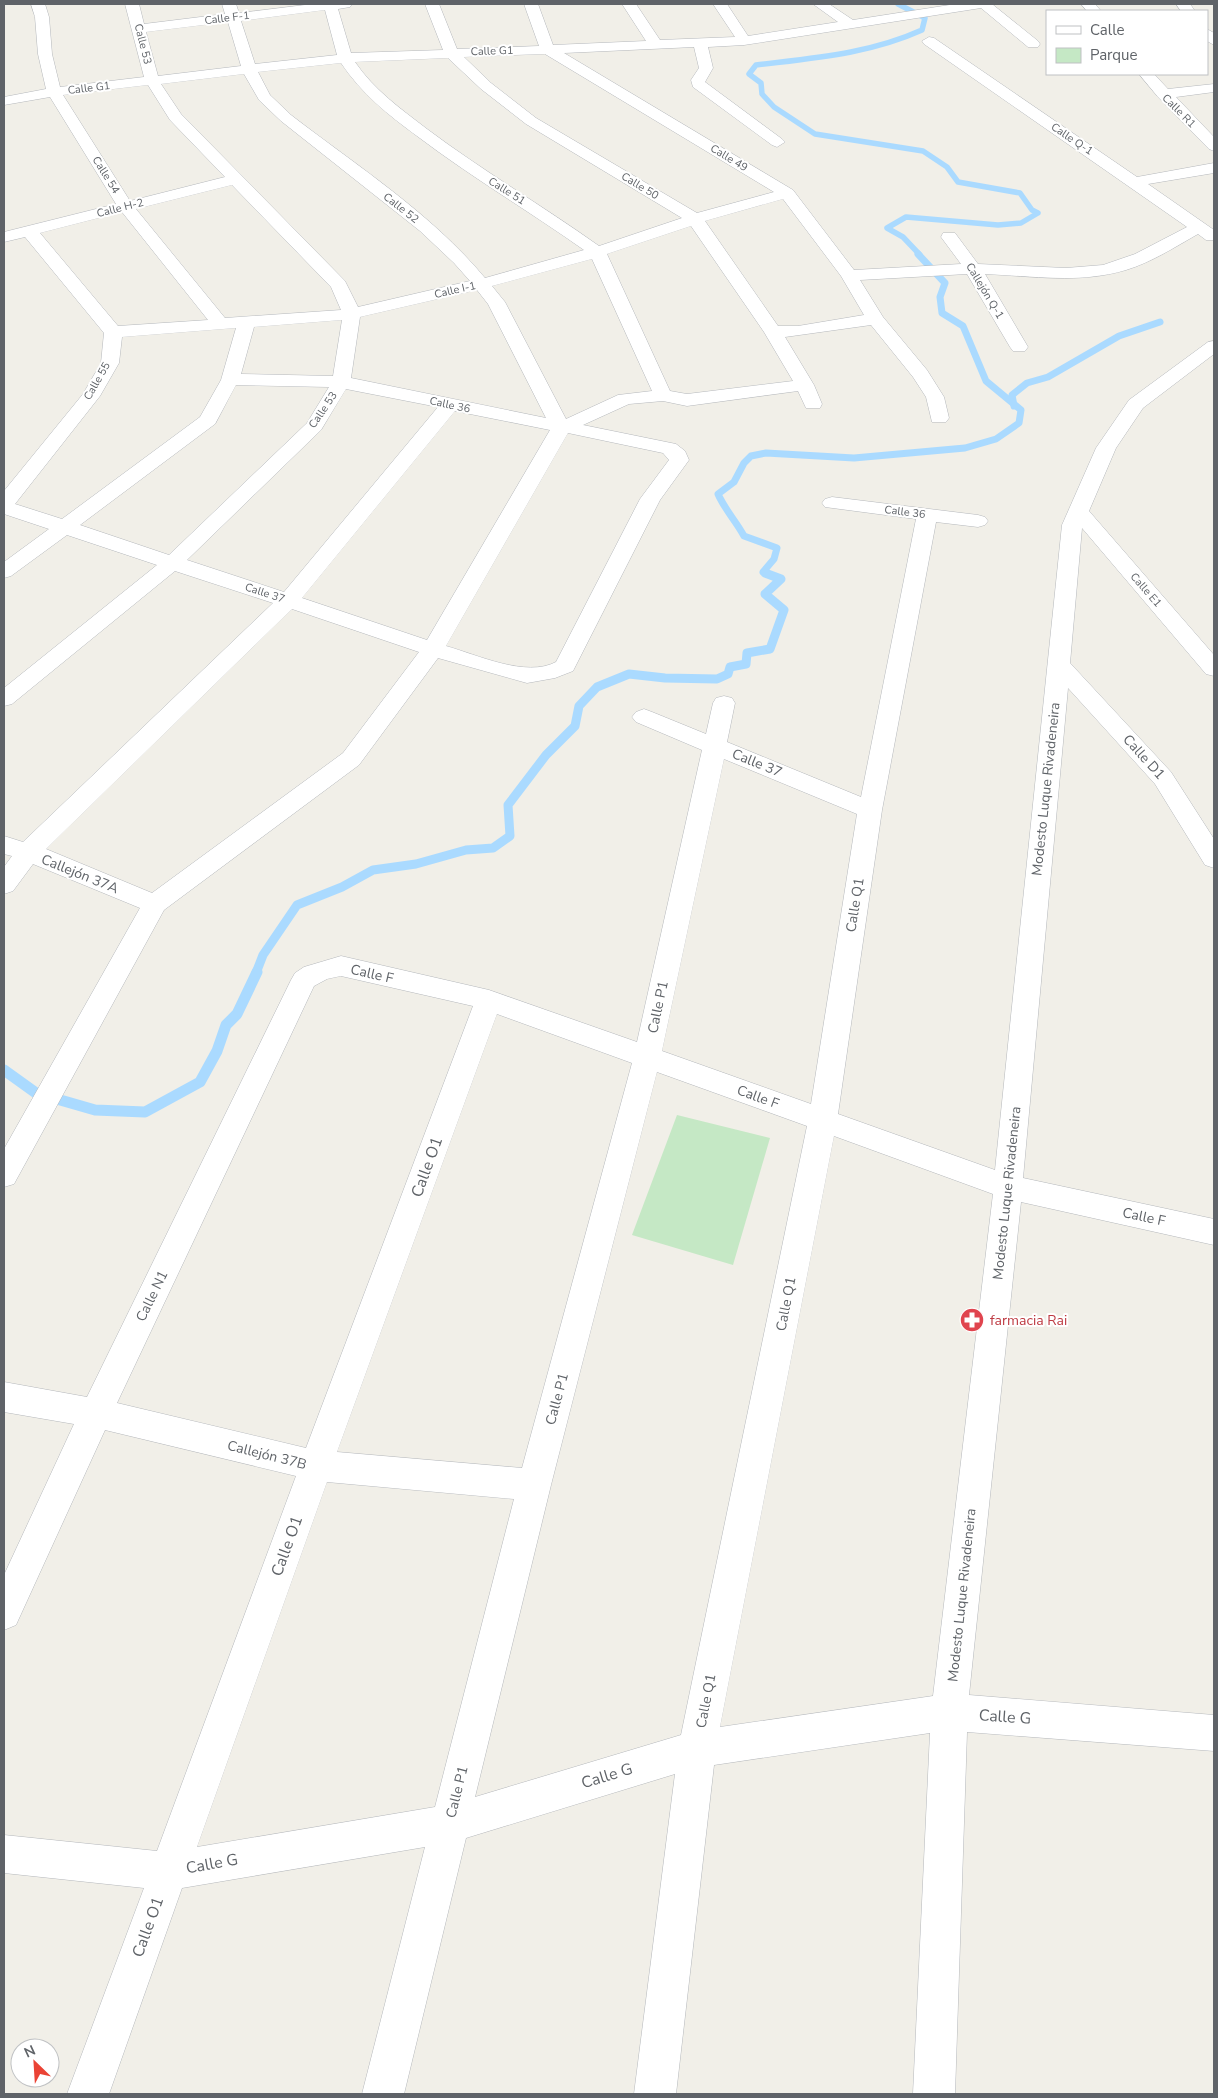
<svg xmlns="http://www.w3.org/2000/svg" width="1218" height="2098" font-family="'Nunito Sans',sans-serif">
<rect width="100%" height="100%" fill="#f1efe8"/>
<!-- green -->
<polygon fill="#c5e8c5" points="677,1115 770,1138 733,1265 632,1235"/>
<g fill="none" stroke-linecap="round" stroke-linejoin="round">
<!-- stream-far3 -->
<path stroke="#aadaff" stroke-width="5.5" d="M898,4L925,18L922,30C869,54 813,58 756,65L749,74L761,83L762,94L774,107L815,134L923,151L947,167L958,182L1020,193L1032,210L1038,213L1021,223L998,225L906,217L887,228L903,237L920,255"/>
<!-- stream-far2 -->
<g stroke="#aadaff" stroke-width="7">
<polyline points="1014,406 1012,395 1027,383 1048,377 1119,336 1160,322"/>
<path d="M768,574L763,572L774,559L777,548L744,536C736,521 725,510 718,494L734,482L744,463L751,456L766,453L854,458L965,448L996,439L1019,423L1021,410L986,381L963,326L942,313L940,297L945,283L918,254"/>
</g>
<!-- stream-far1 -->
<polyline stroke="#aadaff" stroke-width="9" points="256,973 263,955 297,905 342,887 373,870 416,864 466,850 493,848 510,836 508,805 546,755 575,726 579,706 597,687 629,674 665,678 717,679 728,674 730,667 746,664 747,653 770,649 784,610 765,594 781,579 765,573"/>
<!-- stream -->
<polyline stroke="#aadaff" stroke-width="11" points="4,1070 36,1093 95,1110 145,1112 200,1082 217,1051 226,1025 237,1014 257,972"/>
<!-- minor casing -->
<g stroke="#b5b8bc" stroke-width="1">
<g id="minor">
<path d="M31,4H45L49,17L52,54L60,87L144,77L125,4H139L144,24L225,14L222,4H236L239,13L313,4H352L350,7L338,9L351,53L443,50L425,4H439L457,49L539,46L524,4H538L553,45L646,41L622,4H636L660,40L735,37L713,4H727L748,36L838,22L813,4H829L853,20L956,4H992L1038,41L1040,44L1038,47H1028L981,8L744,45L708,47L713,68L705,82L782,139L785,142L777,147L772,145L693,87L691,80L699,68L694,47L564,53L793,190L854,270L961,264L941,237L943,233H955L978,264L1066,268L1103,265L1135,254L1187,227L924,44L922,41L929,37L934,38L1137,177L1214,163V173L1148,184L1214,230V240H1206L1198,234C1175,247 1152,262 1126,270C1079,284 1033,276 985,274L1028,347L1025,351H1013L1010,347L967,274L860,280L883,317L927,370L944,397L949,418L946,422H932L926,397L913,377L871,325L785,337L814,385L822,404L820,408H806L798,391L687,406L663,401L629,404L583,425L676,444L685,451L689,460L660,500L573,671L555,678L527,683L438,658L359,765L164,910L14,1184L4,1187V1149L140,908L33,864L13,891L4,894V867L12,856L4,854V836L23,842L273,603L175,571L12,704L4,706V688L157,565L67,535L11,576L4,578V562L49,529L4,514V491L83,394L101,363L104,333L25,237L4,242V232L116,204L50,97L4,105V97L46,89L38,54L35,17ZM325,10L337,55L255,64L241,21ZM228,22L241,66L158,76L146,32ZM545,54L774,192L697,213L536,118L491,83L464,57ZM448,58L481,89L526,124L682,218L599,246C543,206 483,171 427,129C401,109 374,90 355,62ZM341,63C362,94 387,114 417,136C471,177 529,211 584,250L485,278C431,213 357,166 291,115L270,95L258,72ZM244,74L259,100L281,121L420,231L454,263L470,281L358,307L345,281L181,114L161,84ZM148,85L170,120L225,177L130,201L63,95ZM232,185L331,287L341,310L225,318L136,209ZM783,199L841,276L864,315L798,326H778L705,221ZM122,212L208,320L118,326L40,233ZM691,226L764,332L793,381L687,394L670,391L607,254ZM592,259L652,391L618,395L566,419L505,302L492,286ZM477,290L488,304L546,418L351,378L360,317ZM342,320L333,376L241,374L254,327ZM236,328L221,380L200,417L62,519L15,504L100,396L119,363L122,337ZM236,385L329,387L307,423L169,555L80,525L215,424ZM346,389L438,407L284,592L187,560L321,430ZM455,411L550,430L427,640L302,598ZM568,433L663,453L669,460L640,499L556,662C526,678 478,655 446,646ZM292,609L419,652L343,753L152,893L46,849Z"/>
<polygon points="1081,4 1095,4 1101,11 1087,11"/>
<polygon points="1176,4 1190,4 1195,11 1181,11"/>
<polygon points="1207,29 1214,33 1214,45 1207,41"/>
<polygon points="1139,74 1154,74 1168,89 1214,84 1214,92 1176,97 1214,137 1214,151 1209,149 1158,97"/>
<path d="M1214,341V354L1143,408L1116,448L1089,511L1214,655V676L1206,674L1082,528L1070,663L1171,772L1214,839V868L1205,865L1155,784L1068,688L1023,1178L1214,1219V1245L1021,1202L969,1695L1214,1715V1751L967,1732L955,2094H913L930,1733L714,1765L676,2094H634L675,1774L466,1838L404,2094H362L425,1847L182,1888L109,2094H67L144,1888L4,1873V1835L157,1851L296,1476L105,1430L16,1625L4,1630V1575L74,1424L4,1412V1382L87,1397L291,980L295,973L304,967L341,956L489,990L637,1042L702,750L636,722L632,717L636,712L644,709L652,712L706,734L713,703L716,698L724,696L732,698L735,703L727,742L861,797L916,519L825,507L822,503L825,499L832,497L978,515L985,517L988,521L985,525L978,527L936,522L882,810L838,1114L995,1170L1062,525L1096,448L1129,400L1208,342ZM724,759L857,814L811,1104L662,1051ZM341,976L473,1006L306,1448L117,1403L314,986L327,979ZM497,1014L632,1063L522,1468L337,1452ZM657,1072L807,1126L681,1735L475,1797L551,1485ZM834,1136L993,1194L933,1696L720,1727ZM327,1482L514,1499L435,1807L197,1847Z"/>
</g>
</g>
<!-- minor -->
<use href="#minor" fill="#fff" fill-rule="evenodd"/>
</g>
<!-- icons -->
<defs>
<g id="pharmacy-disc" transform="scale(1.25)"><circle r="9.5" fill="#e0444e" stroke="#fff"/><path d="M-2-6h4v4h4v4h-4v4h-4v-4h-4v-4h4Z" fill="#fff"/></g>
</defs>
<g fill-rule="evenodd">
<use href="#pharmacy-disc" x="972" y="1320"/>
</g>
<g text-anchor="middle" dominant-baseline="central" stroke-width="4" stroke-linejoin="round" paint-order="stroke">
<!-- far-street labels -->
<g font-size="11" fill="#5f6368" stroke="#fff">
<text transform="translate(227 18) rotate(-7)">Calle F-1</text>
<text transform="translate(143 44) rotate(76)">Calle 53</text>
<text transform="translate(492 51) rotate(-2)">Calle G1</text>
<text transform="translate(89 88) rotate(-7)">Calle G1</text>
<text transform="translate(1179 111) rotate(45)">Calle R1</text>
<text transform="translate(1072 139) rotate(34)">Calle Q-1</text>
<text transform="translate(729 158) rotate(31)">Calle 49</text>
<text transform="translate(106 175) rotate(58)">Calle 54</text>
<text transform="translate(640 186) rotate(31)">Calle 50</text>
<text transform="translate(507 191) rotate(32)">Calle 51</text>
<text transform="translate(120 208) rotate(-14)">Calle H-2</text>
<text transform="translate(401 208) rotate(38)">Calle 52</text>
<text transform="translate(455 290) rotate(-13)">Calle I-1</text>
<text transform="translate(985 291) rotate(59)">Callejón Q-1</text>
<text transform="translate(97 381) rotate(-60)">Calle 55</text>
<text transform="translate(450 405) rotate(12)">Calle 36</text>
<text transform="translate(323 410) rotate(-56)">Calle 53</text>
<text transform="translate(905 512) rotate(7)">Calle 36</text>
<text transform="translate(1146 590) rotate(49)">Calle E1</text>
<text transform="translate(265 593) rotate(18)">Calle 37</text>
</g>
<!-- street labels -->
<g font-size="14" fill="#5f6368" stroke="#fff">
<text transform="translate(1144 757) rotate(48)">Calle D1</text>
<text transform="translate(757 763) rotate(22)">Calle 37</text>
<text transform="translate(1046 789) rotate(-84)">Modesto Luque Rivadeneira</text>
<text transform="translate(80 874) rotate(22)">Callejón 37A</text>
<text transform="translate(855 905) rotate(-81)">Calle Q1</text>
<text transform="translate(372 974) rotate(13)">Calle F</text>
<text transform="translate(658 1007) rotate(-78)">Calle P1</text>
<text transform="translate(758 1097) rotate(20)">Calle F</text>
<text transform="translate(1007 1193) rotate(-84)">Modesto Luque Rivadeneira</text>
<text transform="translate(1144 1217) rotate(12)">Calle F</text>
<text transform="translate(152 1296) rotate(-64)">Calle N1</text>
<text transform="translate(786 1304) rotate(-79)">Calle Q1</text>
<text transform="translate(557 1399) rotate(-75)">Calle P1</text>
<text transform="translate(267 1455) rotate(14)">Callejón 37B</text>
<text transform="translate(962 1595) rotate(-84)">Modesto Luque Rivadeneira</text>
<text transform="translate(706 1701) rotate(-79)">Calle Q1</text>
<text transform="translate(457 1792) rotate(-76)">Calle P1</text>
</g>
<!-- health labels -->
<g font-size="14" fill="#be3a42" stroke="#fff" text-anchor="start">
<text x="990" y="1320">farmacia Rai</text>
</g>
<!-- near-street labels -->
<g font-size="16" fill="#5f6368" stroke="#fff">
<text transform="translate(427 1167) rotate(-70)">Calle O1</text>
<text transform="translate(287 1546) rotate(-70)">Calle O1</text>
<text transform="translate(1005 1717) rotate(4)">Calle G</text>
<text transform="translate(607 1776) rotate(-17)">Calle G</text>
<text transform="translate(212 1864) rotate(-10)">Calle G</text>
<text transform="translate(148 1927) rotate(-70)">Calle O1</text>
</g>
</g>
<!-- border -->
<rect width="1218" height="2098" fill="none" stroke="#5f6368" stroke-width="10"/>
<!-- legend -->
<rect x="1046" y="10" width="162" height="65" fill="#ffffff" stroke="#bfc1c3"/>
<rect x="1056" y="26" width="25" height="8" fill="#ffffff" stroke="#bfc1c3"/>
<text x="1090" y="35" font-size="15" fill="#5f6368">Calle</text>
<rect x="1056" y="48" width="25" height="15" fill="#c5e8c5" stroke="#bfc1c3"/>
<text x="1090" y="60" font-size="15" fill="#5f6368">Parque</text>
<!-- north arrow -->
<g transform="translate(35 2063) rotate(335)"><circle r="24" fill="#ffffff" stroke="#bfc1c3"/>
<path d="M0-4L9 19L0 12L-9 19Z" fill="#ea4335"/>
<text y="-8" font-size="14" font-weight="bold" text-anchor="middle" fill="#5f6368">N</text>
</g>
</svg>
